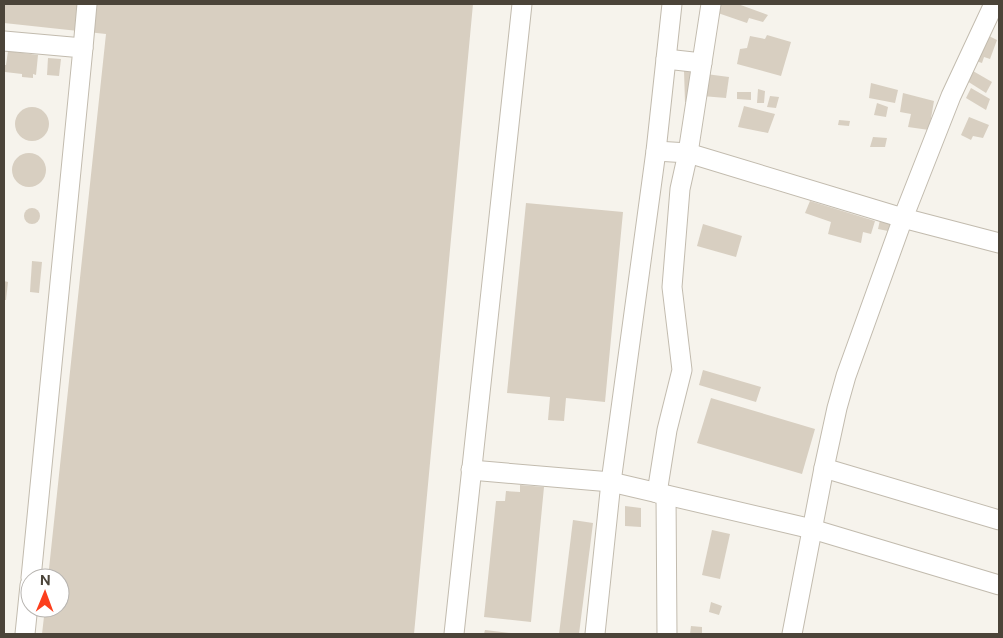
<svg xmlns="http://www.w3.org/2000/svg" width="1003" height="638" font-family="'Public Sans',sans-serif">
<rect width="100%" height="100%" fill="#f6f3ec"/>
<!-- building -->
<g fill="#d8cfc1">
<polygon points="4,4 473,4 414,634 42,634 45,608 60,608 60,578 48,578 106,34 4,23"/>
<polygon points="717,4 738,4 768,15 763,22 749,18 747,23 715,12"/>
<polygon points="985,34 997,40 990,59 984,57 982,63 973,60"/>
<polygon points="767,35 791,42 781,76 737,64 740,49 747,48 750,36 765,39"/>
<polygon points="8,51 38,55 36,75 33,74 33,78 22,77 22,74 5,72 4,76 4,65 6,65"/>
<polygon points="48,58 61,59 59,76 47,75"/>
<polygon points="684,71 690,71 689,102 685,102"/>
<polygon points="973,71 992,82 986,93 967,81"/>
<polygon points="706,74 729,77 726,98 702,96"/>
<polygon points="871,83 898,90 895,103 869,98"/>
<polygon points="971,88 990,99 986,110 966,98"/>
<polygon points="758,89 765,91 764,103 757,103"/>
<polygon points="737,92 751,92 751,100 737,99"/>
<polygon points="903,93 934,101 929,130 908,127 911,114 900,112"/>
<polygon points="770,96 779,97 776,108 767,107"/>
<polygon points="877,103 888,107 886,117 874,115"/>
<polygon points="744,106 775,114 768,133 738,127"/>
<circle cx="32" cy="124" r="17"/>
<polygon points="969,117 989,125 983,138 973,136 971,140 961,135"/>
<polygon points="839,120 850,121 849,126 838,125"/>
<polygon points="873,137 887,138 885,147 870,147"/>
<circle cx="29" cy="170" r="17"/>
<polygon points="810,201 875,221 871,234 863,232 861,243 828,234 831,222 805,213"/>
<polygon points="526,203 623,212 605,402 566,398 564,421 548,420 550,397 507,393"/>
<circle cx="32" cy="216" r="8"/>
<polygon points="880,220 891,223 888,231 878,229"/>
<polygon points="703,224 742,236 736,257 697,246"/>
<polygon points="32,261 42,262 39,293 30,292"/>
<polygon points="4,281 8,282 6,300 4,300"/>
<polygon points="703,370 761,387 756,402 699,385"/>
<polygon points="711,398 815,429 802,474 697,443"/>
<polygon points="520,485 544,487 531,622 484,617 496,501 505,501 506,491 520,492"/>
<polygon points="625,506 641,508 641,527 625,526"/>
<polygon points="573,520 593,523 579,634 559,634"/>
<polygon points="712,530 730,534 720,579 702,575"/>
<polygon points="711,602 722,606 719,615 709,612"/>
<polygon points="691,626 702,627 702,634 690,634"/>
<polygon points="485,630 511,633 511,634 484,634"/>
</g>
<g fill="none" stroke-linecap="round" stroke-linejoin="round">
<!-- minor casing -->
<g stroke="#c2bbae" stroke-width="21">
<g id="minor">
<polyline points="4,41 83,48 31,578"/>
<polyline points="83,48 87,4"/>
<polyline points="666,59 702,63"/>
<polyline points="656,151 688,153 903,218 999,243"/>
<polyline points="824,468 999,520"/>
<polyline points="471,470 611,482 812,529 999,585"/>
<polyline points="657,493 667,430 682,370 672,287 680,189 688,153 711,4"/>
<polyline points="666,495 667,634"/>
<polyline points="25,634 30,585"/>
<polyline points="454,634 522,4"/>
<polyline points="595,634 611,482 656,151 672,4"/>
<polyline points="792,634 824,468 837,408 846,376 903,218 951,96 994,4"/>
</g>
</g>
<!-- minor -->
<use href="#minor" stroke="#fff" stroke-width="19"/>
</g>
<!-- border -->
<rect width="1003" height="638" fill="none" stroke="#4b4439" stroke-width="10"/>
<!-- north arrow -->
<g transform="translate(45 593) rotate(1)"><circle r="24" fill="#ffffff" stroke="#b7b4b0"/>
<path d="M0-4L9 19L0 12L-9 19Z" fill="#fc3f1d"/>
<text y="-8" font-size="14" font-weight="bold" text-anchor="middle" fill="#4b4439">N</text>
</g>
</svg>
